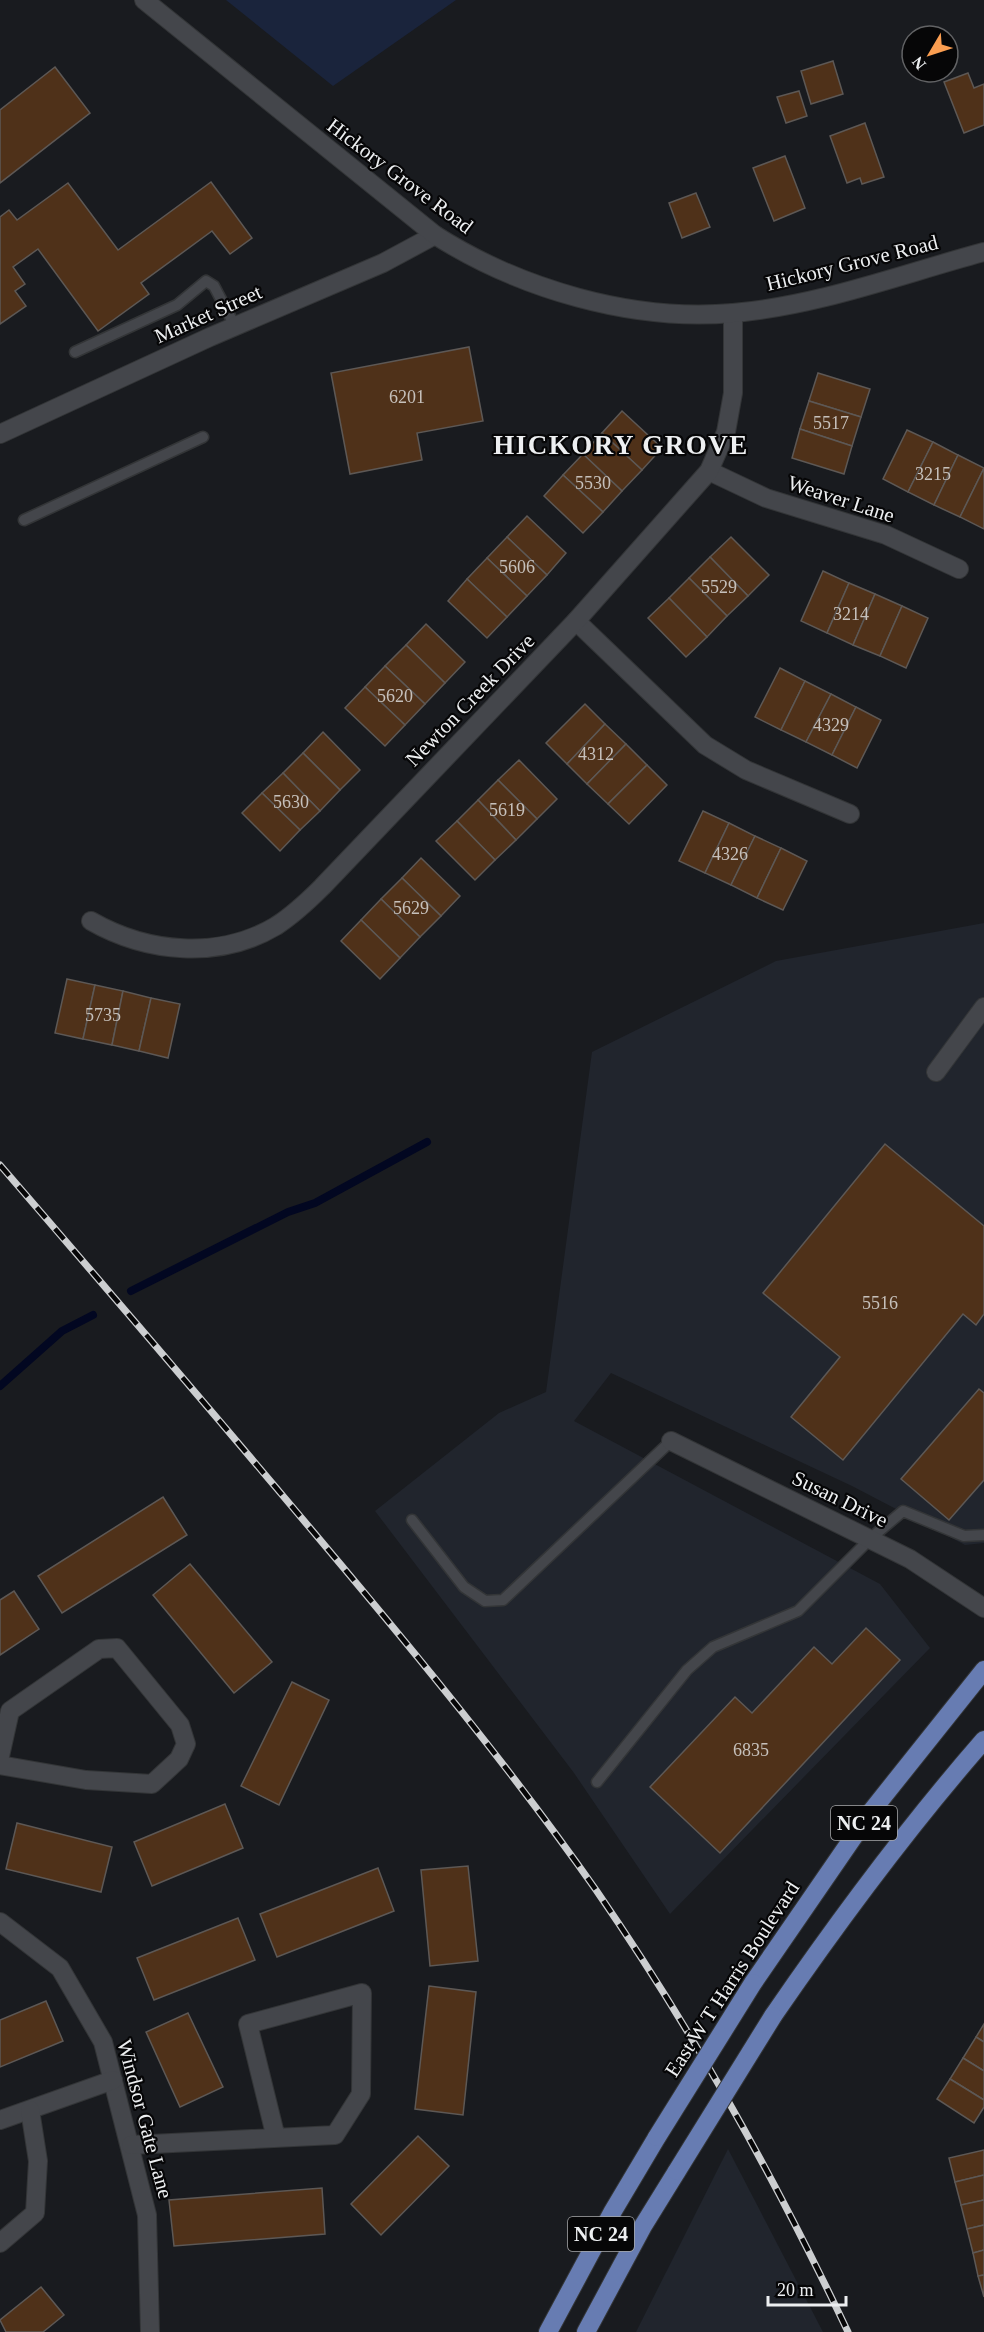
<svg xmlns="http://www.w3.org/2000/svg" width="984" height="2332" font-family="'Times New Roman',serif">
<rect width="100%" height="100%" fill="#191b1f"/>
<!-- built -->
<g fill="#21252d">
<polygon points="984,923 984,1543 965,1545 852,1486 611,1373 574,1421 880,1584 930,1648 670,1914 574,1773 375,1511 499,1413 546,1392 592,1052 776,961"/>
<polygon points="728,2149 823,2332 636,2332"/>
</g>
<!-- green -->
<polygon fill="#1a243c" points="226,0 456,0 333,86"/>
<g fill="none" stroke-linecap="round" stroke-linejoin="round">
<!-- stream -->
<g stroke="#020721" stroke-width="8">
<polyline points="131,1291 288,1212 315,1203 427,1142"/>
<polyline points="0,1386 62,1331 93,1315"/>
</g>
</g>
<!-- building -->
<g fill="#4f3119" stroke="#5d5855" stroke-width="1.5">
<polygon points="833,61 843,94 811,104 801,71"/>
<polygon points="55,67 90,113 0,183 0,110"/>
<polygon points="968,73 974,88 984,84 984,125 964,133 944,82"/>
<polygon points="799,91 807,116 786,123 777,97"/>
<polygon points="865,123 884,177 862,184 860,178 847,183 830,136"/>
<polygon points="785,156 805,208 774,221 753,168"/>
<polygon points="211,182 252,238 230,254 212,231 141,283 149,294 98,331 38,249 13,267 25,284 15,291 26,306 0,324 0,217 9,210 17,220 68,183 118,250"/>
<polygon points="696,193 710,227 682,238 669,203"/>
<polygon points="469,347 483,421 417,433 422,460 350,474 331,373"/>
<polygon points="818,373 870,389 861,417 809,401"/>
<polygon points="809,401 861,417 852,446 800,429"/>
<polygon points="622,411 662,448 642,470 602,433"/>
<polygon points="800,429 852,446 844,474 792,458"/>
<polygon points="907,430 933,442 908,492 883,479"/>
<polygon points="602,433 642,470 622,491 583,454"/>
<polygon points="933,442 958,455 934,505 908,492"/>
<polygon points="583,454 622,491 603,512 563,475"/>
<polygon points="958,455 984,468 960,517 934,505"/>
<polygon points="984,468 984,529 960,517"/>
<polygon points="563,475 603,512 583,533 544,496"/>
<polygon points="527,516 566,553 547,575 507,537"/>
<polygon points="507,537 547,575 527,596 487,558"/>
<polygon points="731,537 769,575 748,596 710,557"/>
<polygon points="710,557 748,596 727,616 689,578"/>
<polygon points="487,558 527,596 507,617 467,579"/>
<polygon points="823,571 849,583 827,633 801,621"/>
<polygon points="689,578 727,616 707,637 669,598"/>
<polygon points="467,579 507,617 487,638 448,601"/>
<polygon points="849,583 875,594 853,645 827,633"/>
<polygon points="875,594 902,606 880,656 853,645"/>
<polygon points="669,598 707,637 686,657 648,618"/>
<polygon points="902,606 928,618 906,668 880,656"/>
<polygon points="426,624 465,662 445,683 406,645"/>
<polygon points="406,645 445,683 425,704 385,666"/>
<polygon points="385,666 425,704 405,725 365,687"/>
<polygon points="780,668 805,681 781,730 755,717"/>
<polygon points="805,681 831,694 806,742 781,730"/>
<polygon points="365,687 405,725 385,746 345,708"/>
<polygon points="831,694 856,707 832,755 806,742"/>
<polygon points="585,704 605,724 567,764 546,743"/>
<polygon points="856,707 881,720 857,768 832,755"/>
<polygon points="605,724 626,744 587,784 567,764"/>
<polygon points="323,732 360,770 340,790 303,753"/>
<polygon points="626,744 647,765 608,804 587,784"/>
<polygon points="303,753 340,790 320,811 283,773"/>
<polygon points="519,760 557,799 537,819 498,780"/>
<polygon points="647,765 667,785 629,824 608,804"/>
<polygon points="283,773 320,811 300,830 262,793"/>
<polygon points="498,780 537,819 516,840 478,800"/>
<polygon points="262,793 300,830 280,851 242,813"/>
<polygon points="478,800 516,840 495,860 457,821"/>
<polygon points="703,811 729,823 705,873 679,861"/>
<polygon points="457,821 495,860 475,880 436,841"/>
<polygon points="729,823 755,836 731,885 705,873"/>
<polygon points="755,836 781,848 757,898 731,885"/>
<polygon points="781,848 807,861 783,910 757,898"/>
<polygon points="421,858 460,896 441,916 402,878"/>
<polygon points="402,878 441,916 420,937 381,899"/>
<polygon points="381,899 420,937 400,958 361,920"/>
<polygon points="361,920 400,958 380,979 341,941"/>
<polygon points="67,979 95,985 83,1039 55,1033"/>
<polygon points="95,985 123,991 112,1045 83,1039"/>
<polygon points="123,991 151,998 139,1051 112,1045"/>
<polygon points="151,998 180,1004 168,1058 139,1051"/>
<polygon points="885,1144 984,1226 984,1314 976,1325 963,1314 843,1460 791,1417 840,1357 763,1293"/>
<polygon points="979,1389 984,1393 984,1480 949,1520 901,1479"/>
<polygon points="163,1497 187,1535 62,1613 38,1576"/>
<polygon points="190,1564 272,1662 234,1693 153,1595"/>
<polygon points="14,1591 39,1629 0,1655 0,1600"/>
<polygon points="866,1628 900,1660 720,1853 650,1787 735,1697 752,1713 814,1647 832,1664"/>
<polygon points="292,1682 329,1700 279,1805 241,1786"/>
<polygon points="225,1804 243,1848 152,1886 134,1842"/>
<polygon points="17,1823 112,1847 101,1892 6,1869"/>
<polygon points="468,1866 478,1961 430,1966 421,1870"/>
<polygon points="378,1868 394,1911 277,1957 260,1914"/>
<polygon points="238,1918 255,1960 154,2000 137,1958"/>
<polygon points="429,1986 476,1992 463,2115 415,2109"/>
<polygon points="46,2001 63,2041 0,2067 0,2020"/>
<polygon points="188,2013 223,2087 180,2107 146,2032"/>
<polygon points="984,2024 984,2042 976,2037"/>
<polygon points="976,2037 984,2042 984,2071 963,2058"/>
<polygon points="963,2058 984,2071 984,2100 950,2079"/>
<polygon points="950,2079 984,2100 984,2107 974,2123 937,2099"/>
<polygon points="418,2136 449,2166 381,2235 351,2204"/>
<polygon points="984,2150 984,2175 955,2182 949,2158"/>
<polygon points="984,2175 984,2200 961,2205 955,2182"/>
<polygon points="322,2188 325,2234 174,2246 169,2200"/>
<polygon points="984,2200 984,2225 967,2229 961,2205"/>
<polygon points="984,2225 984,2250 973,2253 967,2229"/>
<polygon points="984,2250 984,2275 978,2276 973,2253"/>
<polygon points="984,2275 984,2297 978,2276"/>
<polygon points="41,2287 64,2315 43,2332 6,2332 0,2320"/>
</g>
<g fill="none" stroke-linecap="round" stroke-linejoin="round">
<!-- service casing -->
<g stroke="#333537" stroke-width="13">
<g id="service">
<polyline points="75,352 177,305 206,281 214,286 235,326"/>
<polyline points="24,520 203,437"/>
<polyline points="412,1520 464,1587 485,1601 503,1600 671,1441"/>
<polyline points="597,1782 687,1670 713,1647 798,1611 871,1538 903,1511 964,1536 984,1535"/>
</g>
</g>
<!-- minor casing -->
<g stroke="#333537" stroke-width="20">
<g id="minor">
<polyline points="0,434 210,337 383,263 435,235"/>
<polyline points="709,471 766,498 886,535 959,569"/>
<polyline points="576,621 705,745 746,770 850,814"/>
<path d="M91,921C147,953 219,960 276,926C293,915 308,901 322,887L576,621L709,471L726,432L733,393V313"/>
<polyline points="936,1072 984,1007"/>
<polyline points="671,1441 910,1559 984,1608"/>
<polyline points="0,1756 10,1711 99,1649 117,1648 180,1725 186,1744 179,1759 152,1784 86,1780 0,1765"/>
<polyline points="0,1922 60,1968 103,2042 147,2215 150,2332"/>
<polyline points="0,2120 113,2080"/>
<polyline points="131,2145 335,2135 361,2094 362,1993 248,2024 276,2138"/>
<polyline points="0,2243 35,2213 38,2161 30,2110"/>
</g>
</g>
<!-- tertiary casing -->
<g stroke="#333537" stroke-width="20">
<path id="tertiary" d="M144,0L435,235C520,289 632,322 733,313C818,306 902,274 984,252"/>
</g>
<!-- primary casing -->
<g stroke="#333537" stroke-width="20">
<g id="primary">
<polyline points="753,1983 870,1813 984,1670"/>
<path d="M773,2016C839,1920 908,1827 984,1740"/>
<polyline points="548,2332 613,2211 657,2137"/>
<polyline points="586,2332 643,2226 677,2171"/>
</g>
</g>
<!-- service -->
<use href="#service" stroke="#44464b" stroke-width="10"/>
<!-- minor -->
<use href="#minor" stroke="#44464b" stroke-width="18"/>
<!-- tertiary -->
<use href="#tertiary" stroke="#44464b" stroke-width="18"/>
<!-- primary -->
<use href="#primary" stroke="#677cb2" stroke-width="18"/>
<!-- rail casing -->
<g stroke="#ccced0" stroke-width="7">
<path id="rail" d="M0,1165C108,1290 215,1415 321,1541C417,1655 511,1769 596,1890C692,2029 776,2180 848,2332"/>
</g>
<!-- rail -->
<use href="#rail" stroke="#060607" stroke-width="4.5" stroke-dasharray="14" stroke-linecap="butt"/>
<!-- primary-bridge casing -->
<g stroke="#333537" stroke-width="20" stroke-linecap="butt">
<g id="primary-bridge">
<polyline points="657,2137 753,1983"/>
<polyline points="677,2171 773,2016"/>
</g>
</g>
<!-- primary-bridge -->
<use href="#primary-bridge" stroke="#677cb2" stroke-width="18"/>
</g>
<g text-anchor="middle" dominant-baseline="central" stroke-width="4.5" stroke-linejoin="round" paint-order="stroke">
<!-- number labels -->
<g font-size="18" fill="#c6c0bb">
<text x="407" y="397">6201</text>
<text x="831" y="423">5517</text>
<text x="933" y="474">3215</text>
<text x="593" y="483">5530</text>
<text x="517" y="567">5606</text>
<text x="719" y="587">5529</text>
<text x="851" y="614">3214</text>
<text x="395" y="696">5620</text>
<text x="831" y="725">4329</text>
<text x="596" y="754">4312</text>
<text x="291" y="802">5630</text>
<text x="507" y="810">5619</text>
<text x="730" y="854">4326</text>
<text x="411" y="908">5629</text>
<text x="103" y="1015">5735</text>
<text x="880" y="1303">5516</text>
<text x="751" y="1750">6835</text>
</g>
<!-- shield labels -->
<g fill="#060607" stroke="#a8a9ab" stroke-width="1.5">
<rect x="831" y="1806" width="66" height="34" rx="4.5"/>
<rect x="568" y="2217" width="66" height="34" rx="4.5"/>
</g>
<g font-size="20" font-weight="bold" fill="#edeff1">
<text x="864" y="1823">NC 24</text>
<text x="601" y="2234">NC 24</text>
</g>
<!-- street labels -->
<g font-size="21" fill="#edeff1" stroke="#060607">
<text transform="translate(400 176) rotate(37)">Hickory Grove Road</text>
<text transform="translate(852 263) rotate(-14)">Hickory Grove Road</text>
<text transform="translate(208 314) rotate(-24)">Market Street</text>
<text transform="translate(841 499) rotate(18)">Weaver Lane</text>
<text transform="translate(470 700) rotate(-46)">Newton Creek Drive</text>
<text transform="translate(840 1499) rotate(26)">Susan Drive</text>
<text transform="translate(732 1979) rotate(-57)">East W T Harris Boulevard</text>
<text transform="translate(145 2119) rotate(75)">Windsor Gate Lane</text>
</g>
<!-- district labels -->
<g font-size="27" font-weight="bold" letter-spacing="1.5" fill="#edeff1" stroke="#060607">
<text x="621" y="445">HICKORY GROVE</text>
</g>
</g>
<!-- north arrow -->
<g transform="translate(930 54) rotate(231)"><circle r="28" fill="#060607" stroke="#626365" stroke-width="1.5"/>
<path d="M0-4.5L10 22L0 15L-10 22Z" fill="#fb9e51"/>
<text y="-9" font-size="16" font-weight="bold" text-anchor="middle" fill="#edeff1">N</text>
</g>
<!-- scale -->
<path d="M768 2296v9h78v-9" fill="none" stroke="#edeff1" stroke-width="3"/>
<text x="777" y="2296" font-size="18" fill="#edeff1" stroke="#060607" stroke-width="4.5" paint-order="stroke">20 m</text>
</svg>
